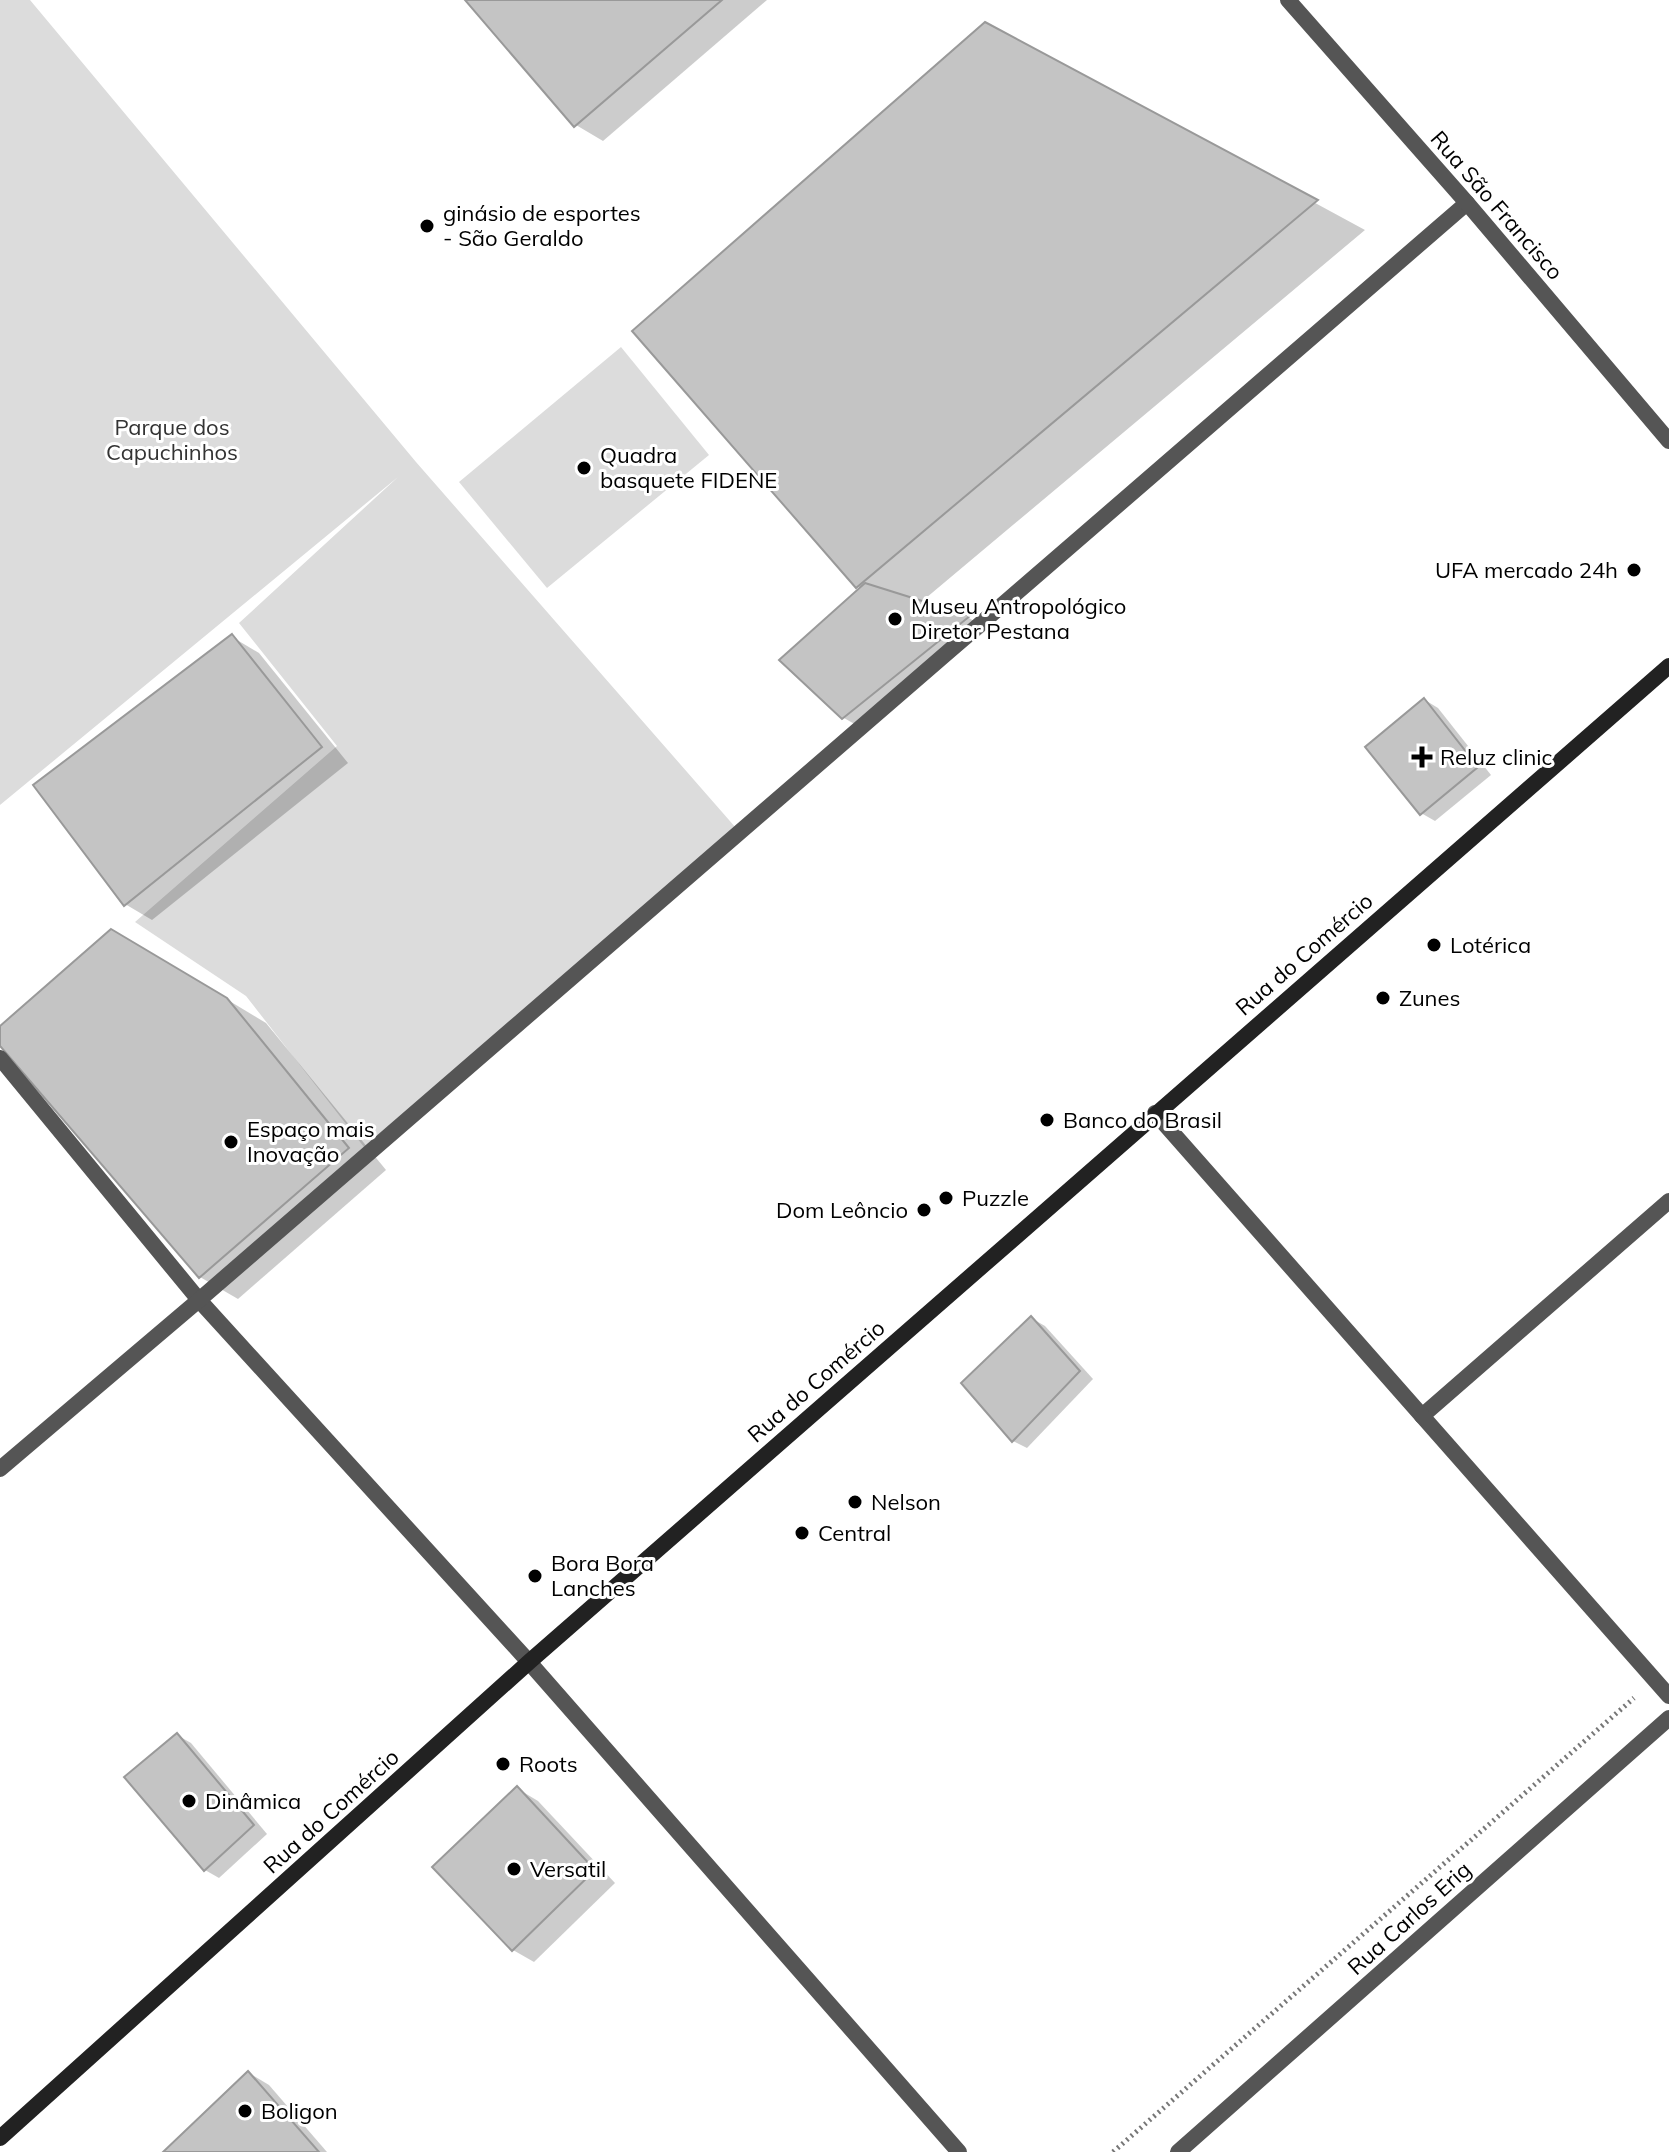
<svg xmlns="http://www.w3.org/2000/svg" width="1669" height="2152" font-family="Mulish,sans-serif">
<rect width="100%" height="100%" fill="#fff"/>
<!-- green -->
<g fill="#dcdcdc">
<polygon points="0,0 30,0 416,462 736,828 364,1147 246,996 135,922 337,746 239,623 398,477 0,805"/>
<polygon points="621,347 709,455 547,588 459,482"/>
</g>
<!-- shadow -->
<g fill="#0003">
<polygon points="467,0 767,0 603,141 576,125"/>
<polygon points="985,24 1365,230 920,603 969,618 988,629 865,730 844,718 862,589 857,586"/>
<polygon points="232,637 259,653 348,763 152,920 125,904"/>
<polygon points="1425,700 1438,708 1491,775 1435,821 1421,813"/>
<polygon points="150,953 266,1023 386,1170 238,1299 200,1277 0,1043 0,1028"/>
<polygon points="1031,1318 1045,1326 1093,1379 1027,1448 1013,1441"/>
<polygon points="177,1735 191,1743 267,1834 219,1878 205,1870"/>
<polygon points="518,1789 538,1801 615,1883 534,1962 513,1950"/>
<polygon points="249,2073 269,2085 327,2152 166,2152"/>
</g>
<!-- building -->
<g fill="#c4c4c4" stroke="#999" stroke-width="2">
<polygon points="465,0 722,0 574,127"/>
<polygon points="985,22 1318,200 856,588 632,331"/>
<polygon points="865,583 970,616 842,719 779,660"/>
<polygon points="232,634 322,747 124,906 33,785"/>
<polygon points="1424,698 1478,767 1420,815 1365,747"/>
<polygon points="111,929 227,998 349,1148 199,1278 0,1046 0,1026"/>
<polygon points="1031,1316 1080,1371 1012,1442 961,1383"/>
<polygon points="177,1733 254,1825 204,1871 124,1777"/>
<polygon points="517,1786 595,1870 512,1951 432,1867"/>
<polygon points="248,2071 319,2152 163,2152"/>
</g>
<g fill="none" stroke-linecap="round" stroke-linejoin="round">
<!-- path -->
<polyline stroke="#777" stroke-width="5" stroke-dasharray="2 4" stroke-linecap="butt" points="1113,2152 1634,1698"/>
<!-- service -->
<polyline stroke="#555" stroke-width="16" points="1422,1416 1669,1201"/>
<!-- minor -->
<g stroke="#555" stroke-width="16">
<polyline points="0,1058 199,1300 529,1662 959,2152"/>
<polyline points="1155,1113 1669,1696"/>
<polyline points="0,1469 199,1300 1467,203"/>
</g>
<!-- tertiary -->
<g stroke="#555" stroke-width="16">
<polyline points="1288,0 1467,203 1669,441"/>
<polyline points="1178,2152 1669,1718"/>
</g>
<!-- secondary -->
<polyline stroke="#222" stroke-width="16" points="0,2138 529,1662 1669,666"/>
</g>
<!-- markers -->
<g fill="#000" stroke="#fff" stroke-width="3">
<circle cx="427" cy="226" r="8"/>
<circle cx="584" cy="468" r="8"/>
<circle cx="1634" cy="570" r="8"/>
<circle cx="895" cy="619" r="8"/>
<path d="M1418 745h8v8h8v8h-8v8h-8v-8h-8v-8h8z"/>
<circle cx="1434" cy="945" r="8"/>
<circle cx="1383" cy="998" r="8"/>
<circle cx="1047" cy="1120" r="8"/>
<circle cx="231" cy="1142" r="8"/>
<circle cx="946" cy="1198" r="8"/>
<circle cx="924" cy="1210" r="8"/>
<circle cx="855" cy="1502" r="8"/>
<circle cx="802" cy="1533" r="8"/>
<circle cx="535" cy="1576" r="8"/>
<circle cx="503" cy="1764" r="8"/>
<circle cx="189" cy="1801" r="8"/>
<circle cx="514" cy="1869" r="8"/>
<circle cx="245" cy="2111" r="8"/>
</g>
<g text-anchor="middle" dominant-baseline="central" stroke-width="6" stroke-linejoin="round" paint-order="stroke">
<!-- street labels -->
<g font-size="22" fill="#000" stroke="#fff">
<text transform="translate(1497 205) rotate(49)">Rua São Francisco</text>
<text transform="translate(1304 954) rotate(-41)">Rua do Comércio</text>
<text transform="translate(816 1381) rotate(-41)">Rua do Comércio</text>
<text transform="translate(331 1811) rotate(-42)">Rua do Comércio</text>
<text transform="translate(1409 1918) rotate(-42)">Rua Carlos Erig</text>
</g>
<!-- poi labels -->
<g font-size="22" fill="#000" stroke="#fff" text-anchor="start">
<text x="443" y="213">ginásio de esportes<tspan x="443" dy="25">- São Geraldo</tspan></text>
<text x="600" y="455">Quadra<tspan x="600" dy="25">basquete FIDENE</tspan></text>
<text x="1618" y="570" text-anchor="end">UFA mercado 24h</text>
<text x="911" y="606">Museu Antropológico<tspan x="911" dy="25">Diretor Pestana</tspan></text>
<text x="1440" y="757">Reluz clinic</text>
<text x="1450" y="945">Lotérica</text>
<text x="1399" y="998">Zunes</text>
<text x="1063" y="1120">Banco do Brasil</text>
<text x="247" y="1129">Espaço mais<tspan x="247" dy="25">Inovação</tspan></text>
<text x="962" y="1198">Puzzle</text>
<text x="908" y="1210" text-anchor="end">Dom Leôncio</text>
<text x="871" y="1502">Nelson</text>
<text x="818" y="1533">Central</text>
<text x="551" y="1563">Bora Bora<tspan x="551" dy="25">Lanches</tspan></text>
<text x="519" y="1764">Roots</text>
<text x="205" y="1801">Dinâmica</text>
<text x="530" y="1869">Versatil</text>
<text x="261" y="2111">Boligon</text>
</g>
<!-- park labels -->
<g font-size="22" fill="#333" stroke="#fff">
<text x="172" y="427">Parque dos<tspan x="172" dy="25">Capuchinhos</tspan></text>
</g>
</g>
</svg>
